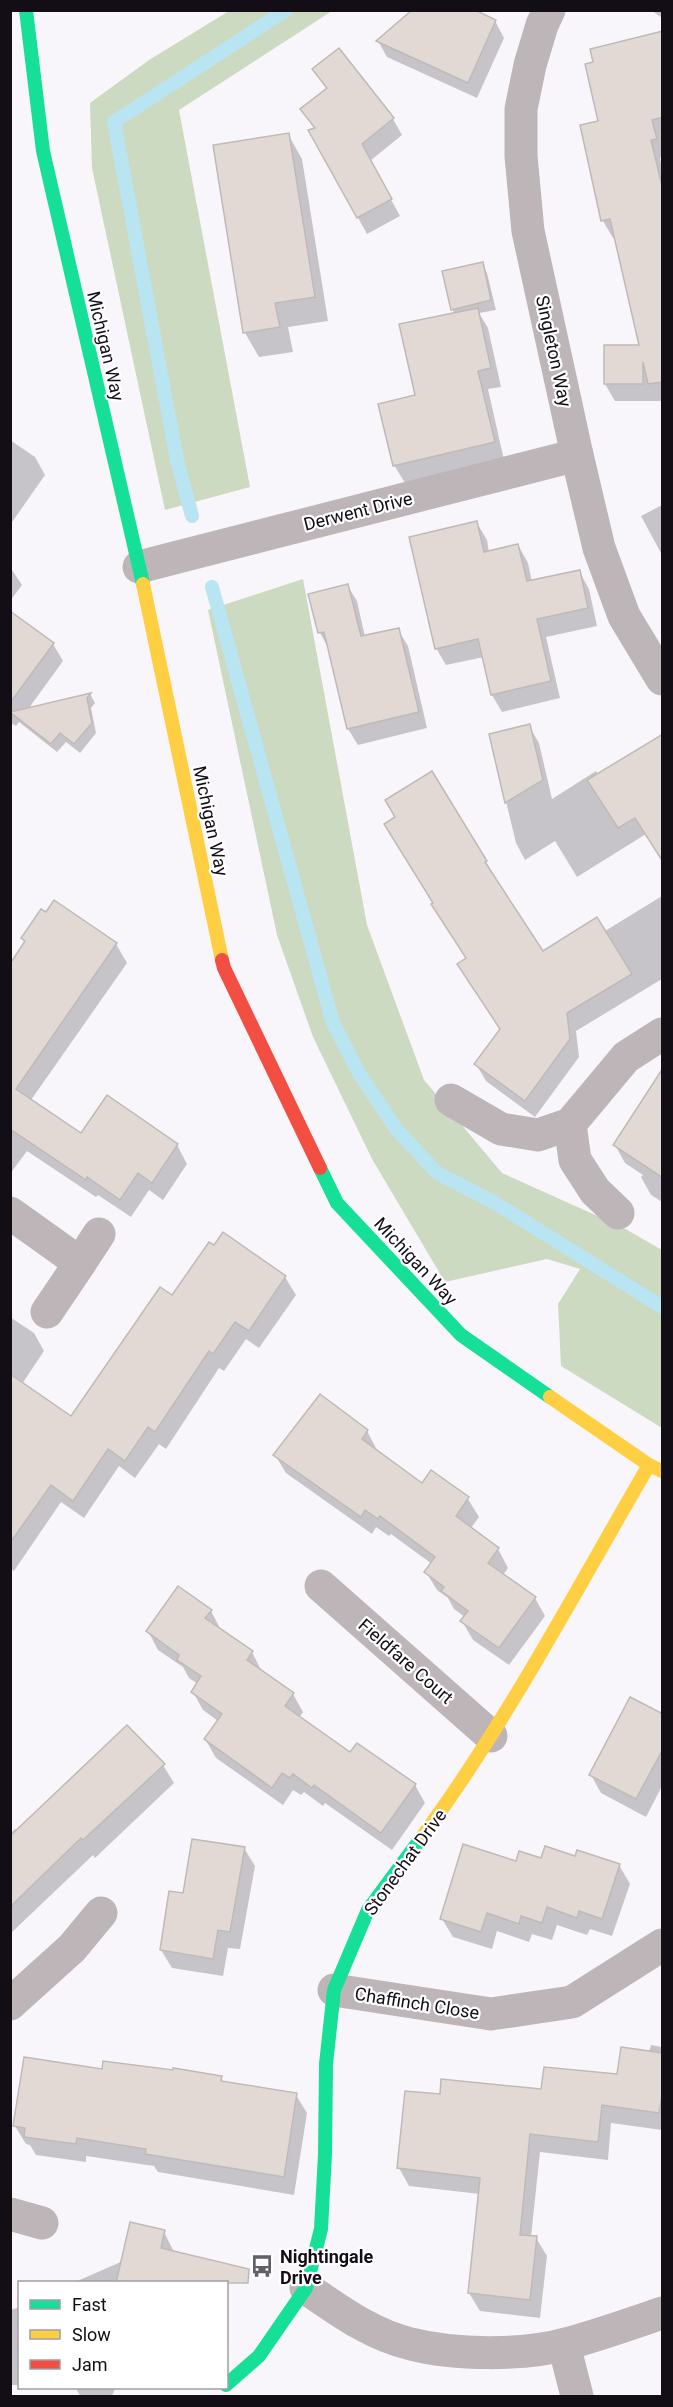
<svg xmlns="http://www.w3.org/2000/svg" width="673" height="2407" font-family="Roboto,sans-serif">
<rect width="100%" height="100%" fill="#f8f6fa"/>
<!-- forest -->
<g fill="#cddac2">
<polygon points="229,11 332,11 179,110 250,487 165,510 92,168 90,103 149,60"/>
<polygon points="303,579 367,925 424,1080 502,1173 622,1227 662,1250 662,1428 561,1366 558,1304 580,1269 547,1259 445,1282 372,1159 313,1037 277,935 208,610"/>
</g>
<!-- shadow -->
<g fill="#0003">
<polygon points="409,10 471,10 495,21 504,38 477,98 387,57 378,41 406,18"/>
<polygon points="651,10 662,10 662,18"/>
<polygon points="339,50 393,119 402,135 370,161 400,216 367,234 310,131 315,130 302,110 327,90 314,69"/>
<polygon points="662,51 662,157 660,158 662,169 662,401 615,401 605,384 641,347 616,238 613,238 603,221 582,126 600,122"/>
<polygon points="288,134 302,159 328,321 288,327 293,352 259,357 245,333"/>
<polygon points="482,263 487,273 496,310 479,313 488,328 501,387 488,389 504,460 405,483 394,465 417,396 455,314 452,309"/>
<polygon points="10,440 35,457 45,475 10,525"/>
<polygon points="662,505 662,555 641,516"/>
<polygon points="477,523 487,540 489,552 518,545 528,563 532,582 579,571 589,589 597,626 546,637 560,698 502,712 492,695 484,657 446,665 436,648"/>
<polygon points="10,567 22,585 10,601"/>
<polygon points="347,585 357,601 365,637 398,630 408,646 427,728 358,745 348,729 329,649 320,633 310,595"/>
<polygon points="10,613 53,644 63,661 29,708 90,694 95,703 91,708 96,733 80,753 66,742 57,752 19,722 16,726 10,722"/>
<polygon points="529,726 539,743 552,799 596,771 598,775 656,739 646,834 577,877 555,841 525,860 516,843 490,735"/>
<polygon points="431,773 542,953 605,931 662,896 662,979 576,1031 579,1057 535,1117 486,1081 476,1064 501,1030 469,982 467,959 433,905 434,904 397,818"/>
<polygon points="22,938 116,944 127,963 31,1100 82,1135 177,1145 187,1164 163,1200 149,1190 131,1217 98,1195 96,1197 27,1151 10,1174 10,984 25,944"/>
<polygon points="662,1106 662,1202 651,1195 641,1177 643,1175 625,1163 615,1145"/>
<polygon points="224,1234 285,1277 296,1295 259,1348 246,1339 224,1371 219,1368 166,1449 159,1444 135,1478 119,1466 84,1518 61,1502 14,1571 10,1568 10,1317 34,1333 44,1351 22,1384 71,1418"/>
<polygon points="367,1431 377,1450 376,1451 422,1486 432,1473 468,1499 479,1517 471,1528 498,1549 508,1568 503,1575 535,1598 545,1616 509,1665 473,1640 462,1621 465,1617 454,1609 448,1598 437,1590 426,1572 432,1564 391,1534 389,1536 376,1527 372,1534 286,1473 275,1455"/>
<polygon points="211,1611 221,1630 252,1652 262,1672 293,1694 303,1712 299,1718 351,1754 415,1785 425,1803 392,1850 325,1803 323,1806 304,1792 301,1795 293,1790 283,1805 216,1758 205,1739 218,1721 203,1710 193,1692 198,1684 189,1678 183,1667 158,1650 148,1631"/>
<polygon points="662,1716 662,1786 646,1817 601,1793 591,1775"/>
<polygon points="163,1765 174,1783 95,1858 93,1855 10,1934 10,1834 15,1829 18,1831"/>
<polygon points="244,1848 255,1866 240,1949 228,1948 223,1976 172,1968 161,1950 184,1895"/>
<polygon points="542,1860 619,1865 630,1884 612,1936 590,1929 587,1935 557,1925 552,1940 532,1934 529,1942 497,1931 492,1949 453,1937 442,1919 517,1862"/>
<polygon points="651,2045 662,2047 662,2130 611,2123 608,2160 540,2152 531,2237 536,2238 547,2256 540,2318 480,2311 469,2293 480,2194 409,2186 399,2168 441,2096 542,2091 618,2076 649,2052"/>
<polygon points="103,2070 221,2077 224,2084 296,2095 307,2113 294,2195 158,2172 154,2166 86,2156 86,2162 36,2155 30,2145 26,2144 15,2126"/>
<polygon points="164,2232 174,2252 194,2282 75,2282 123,2261"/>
<polygon points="20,2307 20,2385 10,2385 10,2310"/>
<polygon points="76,2388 115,2388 112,2396 80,2396"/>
</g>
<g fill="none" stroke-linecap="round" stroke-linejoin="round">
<!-- stream -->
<g stroke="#b9e4f2" stroke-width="14">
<polyline points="192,516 177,460 114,122 286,10"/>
<polyline points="212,587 333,1023 359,1073 397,1130 437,1173 495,1203 662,1307"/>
</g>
</g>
<!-- building -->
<g fill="#e2d9d4" stroke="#bfbab7" stroke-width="1.5">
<polygon points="412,10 475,10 496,20 468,83 376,41"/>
<polygon points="663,31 663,117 652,120 657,139 651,140 663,190 663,382 648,384 643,362 643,384 604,384 604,345 639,345 610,219 601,221 580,125 598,121 585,64 593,62 590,49"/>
<polygon points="339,48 394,118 362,144 392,199 357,218 308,130 315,128 300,109 327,88 312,69"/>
<polygon points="289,133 315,297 275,303 280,327 243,333 213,145"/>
<polygon points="483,262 491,300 451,310 442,271"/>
<polygon points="478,308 491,368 478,371 495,442 393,466 378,404 415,395 399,324"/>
<polygon points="477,521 484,552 518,544 527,581 580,570 588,608 537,619 551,681 491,695 478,639 435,649 409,537"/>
<polygon points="348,584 361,636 399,628 419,712 347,729 324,632 318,633 308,594"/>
<polygon points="10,611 54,643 10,703"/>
<polygon points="91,693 87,698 92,723 74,744 60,733 51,744 10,712"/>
<polygon points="530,724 543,780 505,803 489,734"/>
<polygon points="663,734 663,862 635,818 618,828 587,780"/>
<polygon points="432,771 487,861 485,862 543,951 597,917 632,974 567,1013 570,1039 525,1101 474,1064 500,1029 457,964 466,958 431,904 433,903 384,824 395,817 385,800"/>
<polygon points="54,900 117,943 16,1089 81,1133 107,1095 178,1144 152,1183 138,1173 120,1200 87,1177 86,1180 10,1129 10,964 25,941 21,938 41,909 46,912"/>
<polygon points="663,1068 663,1178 613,1145"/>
<polygon points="223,1232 286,1276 249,1331 235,1322 213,1354 209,1351 155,1432 148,1427 125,1461 108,1449 73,1501 51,1485 10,1543 10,1374 71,1416 160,1287 172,1295 209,1242 214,1245"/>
<polygon points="320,1394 368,1430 362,1439 422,1483 431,1470 469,1497 456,1516 499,1548 488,1563 536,1597 499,1648 460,1621 468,1611 441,1591 444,1587 424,1572 435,1557 380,1516 378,1519 365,1510 361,1517 273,1455"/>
<polygon points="178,1586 212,1610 205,1618 253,1651 247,1660 294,1693 285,1706 350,1752 357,1743 416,1784 381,1833 314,1785 312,1788 293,1774 290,1778 282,1773 272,1788 204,1739 222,1714 191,1692 201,1676 177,1660 179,1655 146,1631"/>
<polygon points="630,1697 663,1714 663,1749 636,1799 589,1775"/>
<polygon points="127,1725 165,1764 83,1840 81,1838 10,1907 10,1836"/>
<polygon points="192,1839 245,1847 230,1932 218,1930 213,1959 160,1950 169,1891 183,1893"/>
<polygon points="463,1844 516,1861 519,1851 541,1858 545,1846 575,1856 577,1850 620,1864 602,1919 579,1911 577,1918 547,1907 542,1923 521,1916 519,1924 487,1913 481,1932 440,1919"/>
<polygon points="621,2047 663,2053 663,2090 659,2113 602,2105 598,2142 530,2134 520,2235 537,2236 530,2300 468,2293 480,2178 397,2168 405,2091 440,2094 441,2079 541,2089 544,2067 617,2074"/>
<polygon points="24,2057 102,2069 103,2061 173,2070 173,2068 222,2076 221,2081 297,2093 284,2177 145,2154 146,2149 77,2138 76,2144 24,2137 25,2128 13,2126"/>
<polygon points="130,2222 165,2230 161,2248 249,2269 248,2283 116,2283"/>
</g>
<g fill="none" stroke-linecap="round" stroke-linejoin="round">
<!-- street -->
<g stroke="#beb5b8" stroke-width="33">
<polyline points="549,10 542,25 530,65 521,109 521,156 528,231 577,455 599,548 624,616 662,679"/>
<polyline points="139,567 577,455"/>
<polyline points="451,1100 501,1129 538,1135 570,1124 626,1057 662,1034"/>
<polyline points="570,1124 575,1160 595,1191 618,1213"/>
<polyline points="10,1213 80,1263 47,1312"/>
<polyline points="80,1263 99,1234"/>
<polyline points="321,1586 491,1736"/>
<polyline points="334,1990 491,2014 572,2002 662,1945"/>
<polyline points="10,2004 72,1948 101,1913"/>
<polyline points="10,2214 42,2223"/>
<path d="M306,2288C338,2310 372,2335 411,2344C454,2355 523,2356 566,2344C599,2335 630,2324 662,2313"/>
<polyline points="564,2345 577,2396"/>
</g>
<!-- fast -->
<g stroke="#16e098" stroke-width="14">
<polyline points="26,10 43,151 143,584"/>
<polyline points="320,1168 337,1203 461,1335 550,1397"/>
<polyline points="226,2385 259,2356 306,2288 321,2229 325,2154 326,2064 334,1990 368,1910 422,1837"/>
</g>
<!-- slow -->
<g stroke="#ffcf43" stroke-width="14">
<polyline points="143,584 222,960"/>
<polyline points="550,1397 649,1465 662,1471"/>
<path d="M422,1837C508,1720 576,1590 649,1465"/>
</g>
<!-- jam -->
<polyline stroke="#f24e42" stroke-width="14" points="222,960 224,968 320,1168"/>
</g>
<!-- icons -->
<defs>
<g id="bus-bare" transform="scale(1.8)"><path d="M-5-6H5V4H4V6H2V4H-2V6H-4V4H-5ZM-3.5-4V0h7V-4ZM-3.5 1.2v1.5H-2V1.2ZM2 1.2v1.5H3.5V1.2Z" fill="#635f66" stroke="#fff" stroke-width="2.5" paint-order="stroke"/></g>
</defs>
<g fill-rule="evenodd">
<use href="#bus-bare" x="262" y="2266"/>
</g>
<g text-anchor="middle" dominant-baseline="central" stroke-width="4.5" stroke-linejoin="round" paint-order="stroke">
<!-- street labels -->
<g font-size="18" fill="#130d16" stroke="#fff">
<text transform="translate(106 346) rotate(77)">Michigan Way</text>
<text transform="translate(554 351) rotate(78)">Singleton Way</text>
<text transform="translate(358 511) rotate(-14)">Derwent Drive</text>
<text transform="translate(211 821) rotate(78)">Michigan Way</text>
<text transform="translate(416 1261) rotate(47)">Michigan Way</text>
<text transform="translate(406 1661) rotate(41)">Fieldfare Court</text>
<text transform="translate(405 1862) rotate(-54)">Stonechat Drive</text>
<text transform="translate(417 2003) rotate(9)">Chaffinch Close</text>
</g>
<!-- poi labels -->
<g font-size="18" font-weight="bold" fill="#130d16" stroke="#fff" text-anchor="start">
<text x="280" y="2256">Nightingale<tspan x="280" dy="21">Drive</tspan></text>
</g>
</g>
<!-- border -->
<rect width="673" height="2407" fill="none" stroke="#130d16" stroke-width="24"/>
<!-- legend -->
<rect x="18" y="2281" width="210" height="108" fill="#ffffff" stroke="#a19ea2" stroke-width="1.5"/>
<rect x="30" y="2300" width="30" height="9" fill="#16e098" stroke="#a19ea2" stroke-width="1.5"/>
<text x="72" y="2311" font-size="18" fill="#130d16">Fast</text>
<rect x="30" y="2330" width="30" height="9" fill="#ffcf43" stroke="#a19ea2" stroke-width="1.5"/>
<text x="72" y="2341" font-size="18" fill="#130d16">Slow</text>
<rect x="30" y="2360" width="30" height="9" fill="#f24e42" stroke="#a19ea2" stroke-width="1.5"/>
<text x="72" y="2371" font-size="18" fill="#130d16">Jam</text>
</svg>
